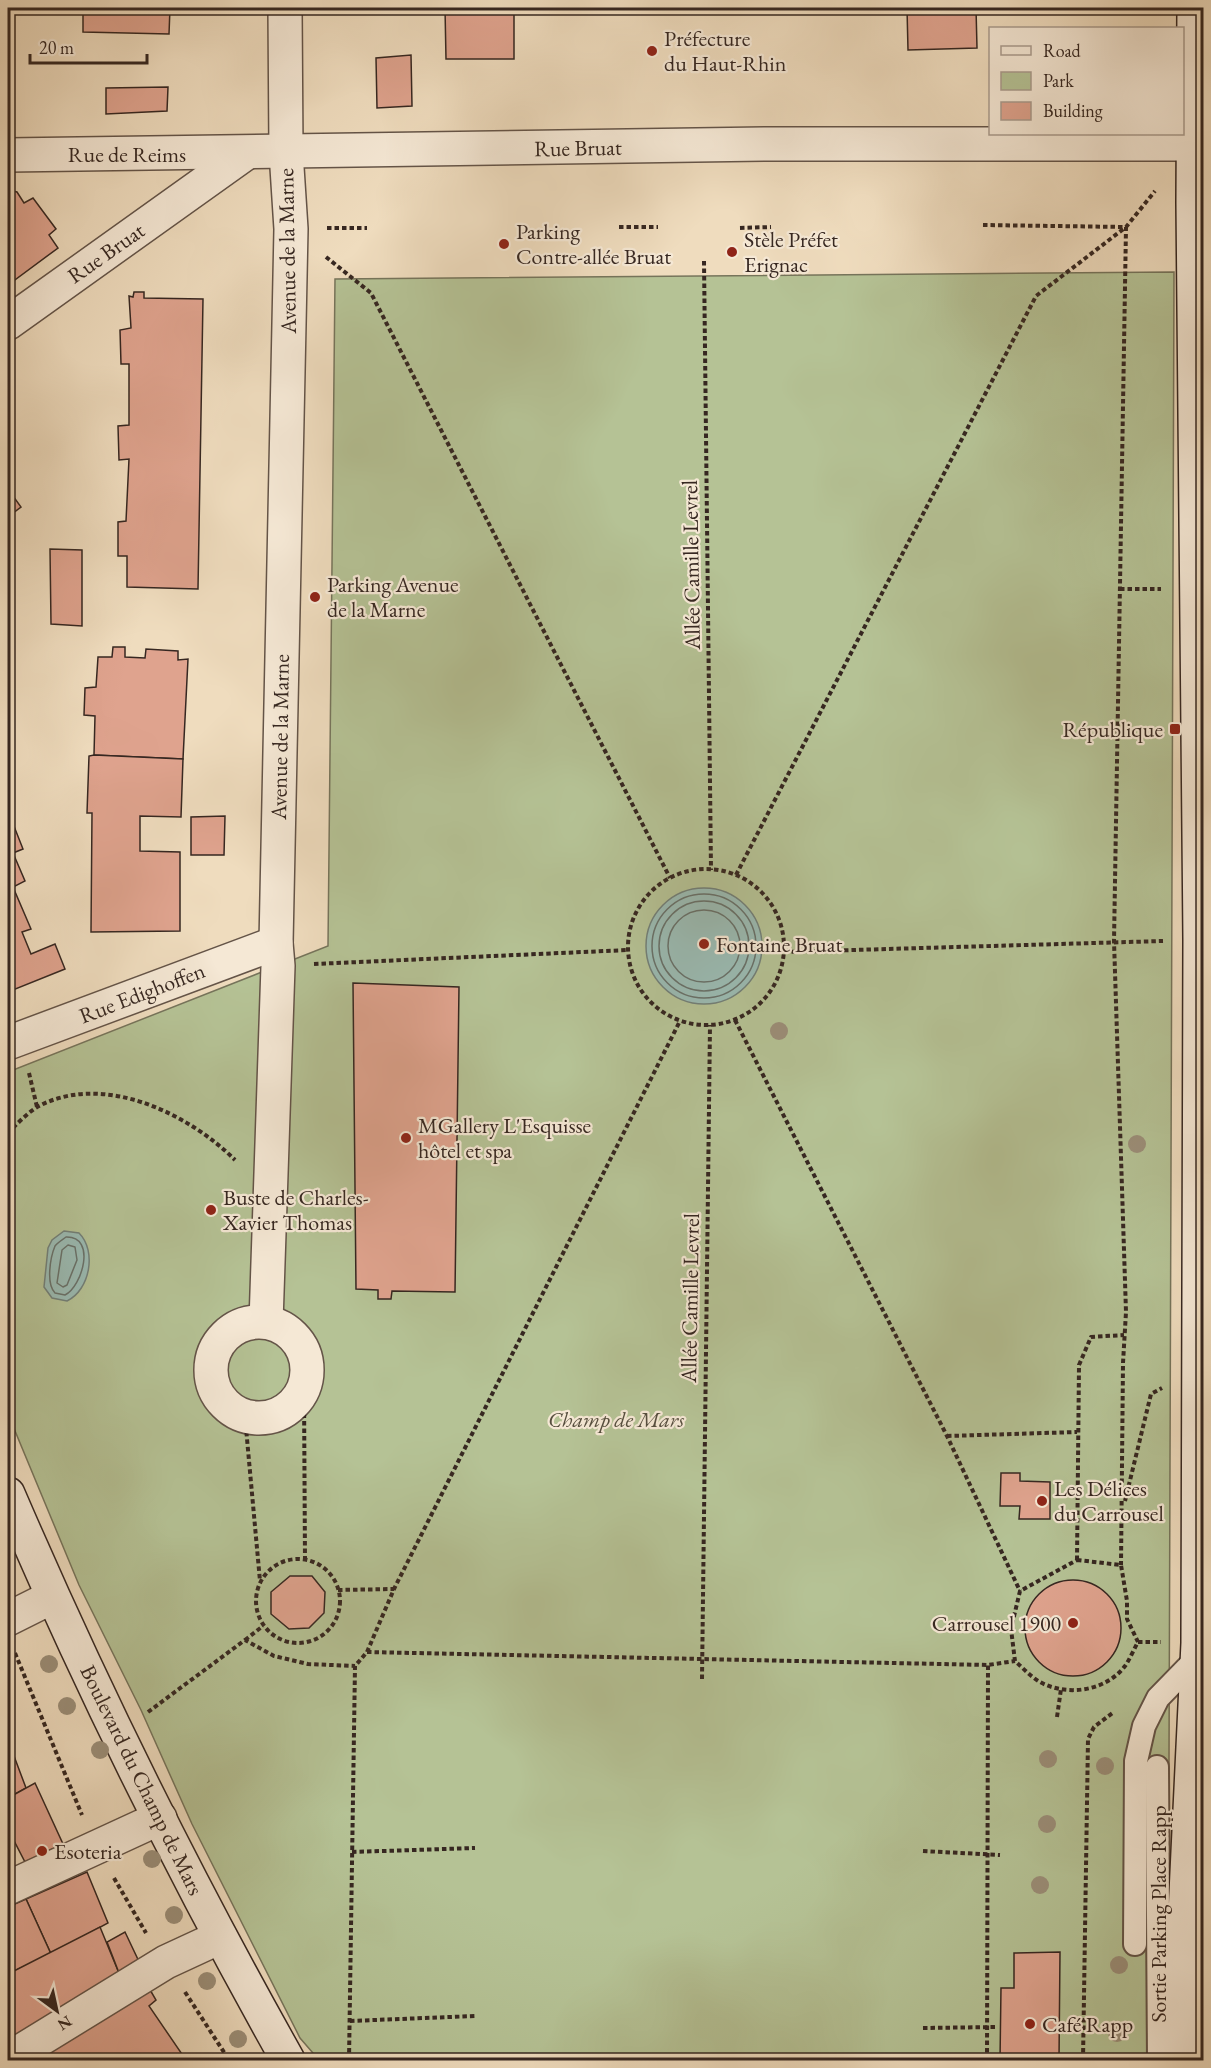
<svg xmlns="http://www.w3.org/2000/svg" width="1211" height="2068" font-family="'EB Garamond',serif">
<rect width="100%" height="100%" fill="#efdcbe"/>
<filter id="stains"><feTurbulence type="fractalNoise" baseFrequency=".00333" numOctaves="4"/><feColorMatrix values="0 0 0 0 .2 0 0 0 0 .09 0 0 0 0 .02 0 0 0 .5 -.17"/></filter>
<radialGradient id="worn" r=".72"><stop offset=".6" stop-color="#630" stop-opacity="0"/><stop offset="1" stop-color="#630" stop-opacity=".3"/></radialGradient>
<!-- green -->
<polygon fill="#b5c295" stroke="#76745b" stroke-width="1.5" points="1174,272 1168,2060 319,2060 300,2038 192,1824 141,1710 79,1585 8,1414 8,1072 328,946 335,279"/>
<!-- water -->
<g fill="#9abbb3" stroke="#728079" stroke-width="1.5">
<circle cx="704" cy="946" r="58"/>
<path d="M64,1231L79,1233C97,1251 90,1290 67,1301L52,1298L44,1287L48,1248L52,1240Z"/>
</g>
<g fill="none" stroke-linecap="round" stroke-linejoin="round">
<!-- shore -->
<g stroke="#68716a" stroke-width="1.5">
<circle cx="704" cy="946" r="52"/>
<circle cx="704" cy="946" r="45"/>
<circle cx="704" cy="946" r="36"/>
<path d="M66,1237C97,1236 82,1287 65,1295L55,1293C46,1284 50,1258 55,1246C58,1242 62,1240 66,1237Z"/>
<polygon points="68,1245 75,1247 77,1260 67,1285 63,1287 57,1283 62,1250"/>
</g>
</g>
<!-- building -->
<g fill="#dfa38e" stroke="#362721" stroke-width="1.5">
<polygon points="83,8 170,8 169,34 83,32"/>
<polygon points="445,8 514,8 514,59 446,59"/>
<polygon points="907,8 976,8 977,48 908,50"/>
<polygon points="411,55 412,106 377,108 376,58"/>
<polygon points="168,87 167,111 106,114 106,88"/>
<polygon points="13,191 17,192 24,203 33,198 56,229 49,235 58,248 8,285 8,195"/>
<polygon points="134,292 144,292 144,298 203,299 198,589 127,587 127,556 118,556 118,522 126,521 129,459 119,460 118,426 129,425 129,364 121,364 120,330 131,328 129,296 133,297"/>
<polygon points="8,489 21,507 8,517"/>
<polygon points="50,549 82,550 82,626 51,624"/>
<polygon points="113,647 125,647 125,657 145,658 146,649 178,651 178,660 188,659 183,759 94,755 95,716 84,715 85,688 96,687 98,657 112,657"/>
<polygon points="94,755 183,759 181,817 140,816 140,851 180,852 180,931 91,932 92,813 87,813 89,756"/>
<polygon points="8,811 23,849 13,853 25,881 13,887 31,929 22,932 31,954 55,944 65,969 8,992"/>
<polygon points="225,816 224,855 191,855 191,817"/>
<polygon points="353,983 459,987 455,1292 392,1291 391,1299 378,1299 378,1290 356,1289"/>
<polygon points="1001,1473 1020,1473 1020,1481 1050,1482 1050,1519 1019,1519 1020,1506 1000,1506"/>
<polygon points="290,1576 312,1576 325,1592 324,1613 309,1628 289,1629 271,1614 271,1592"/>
<circle cx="1073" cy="1628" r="48"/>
<polygon points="8,1740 26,1788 8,1798"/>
<polygon points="35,1783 63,1844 25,1862 8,1829 8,1798"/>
<polygon points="87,1872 108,1923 51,1954 26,1899"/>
<polygon points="26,1899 51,1954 8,1974 8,1907"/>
<polygon points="100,1927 121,1978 8,2043 8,1974"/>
<polygon points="125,1932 142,1968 121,1978 107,1942"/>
<polygon points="1060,1952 1059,2060 1000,2060 1001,1988 1014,1988 1014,1953"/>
<polygon points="149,1988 156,2000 149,2006 186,2060 51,2060 45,2052"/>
</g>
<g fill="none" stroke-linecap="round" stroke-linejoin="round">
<!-- lane casing -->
<g stroke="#645448" stroke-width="26">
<g id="lane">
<polyline points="1157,1767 1159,2060"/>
<polyline points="1135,1944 1136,1761 1144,1726 1158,1698 1197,1658"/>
</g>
</g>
<!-- street casing -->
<g stroke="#645448" stroke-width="36">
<g id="street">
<polyline points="8,155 770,144 1204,144"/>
<polyline points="8,323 246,153"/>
<polyline points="8,1043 276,943"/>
<circle cx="259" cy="1370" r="48"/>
<polyline points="266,1322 278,966 276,943 291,229 286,152 285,8"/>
<polyline points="8,1619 52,1597"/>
<polyline points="8,1888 160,1818"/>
<polyline points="8,2059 166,1962 220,1937"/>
</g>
</g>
<!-- secondary casing -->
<g stroke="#362721" stroke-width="36">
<g id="secondary">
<path d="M8,1494C91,1687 185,1877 288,2060"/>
<polyline points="1183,2060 1182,1977 1198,1643 1200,940 1193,202 1194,8"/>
</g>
</g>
<!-- path -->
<g stroke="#362721" stroke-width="4" stroke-dasharray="4.5 3" stroke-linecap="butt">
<polyline points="983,225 1126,227 1114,941 1126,1312 1123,1363 1121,1565"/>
<polyline points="619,227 658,227"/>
<polyline points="327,228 367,228"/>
<polyline points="740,228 771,227"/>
<polyline points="326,257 371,293 670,878"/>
<polyline points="704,261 711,870"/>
<polyline points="1120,589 1161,589"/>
<circle cx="706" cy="947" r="78"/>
<polyline points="736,875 1036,296 1126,227 1155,191"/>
<polyline points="784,952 1163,941"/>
<polyline points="314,964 628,950"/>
<polyline points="735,1020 947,1436 1020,1591"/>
<polyline points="29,1073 37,1107"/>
<path d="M8,1133C17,1124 28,1112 39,1106C104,1072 189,1114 235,1160"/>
<polyline points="304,1391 305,1560"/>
<polyline points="245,1417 260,1581"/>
<polyline points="947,1436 1077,1432"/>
<polyline points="1125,1501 1151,1394 1162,1388"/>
<circle cx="298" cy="1601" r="42"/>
<path d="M1077,1560L1121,1565L1127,1601V1619L1138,1642C1134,1649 1130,1659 1125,1666C1106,1691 1067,1697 1040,1682C1031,1677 1023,1668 1015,1661L1011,1629L1020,1591Z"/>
<polyline points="1077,1560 1079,1365 1091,1337 1124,1335"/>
<polyline points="338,1590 394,1589"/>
<polyline points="245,1640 263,1626"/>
<polyline points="1138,1642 1161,1642"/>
<polyline points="367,1652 988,1665 1015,1661"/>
<polyline points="15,1653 82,1815"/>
<polyline points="702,1679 710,1025"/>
<polyline points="148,1712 245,1640 274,1656 308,1664 355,1666"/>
<polyline points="1057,1717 1061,1689"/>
<polyline points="923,1851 1000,1855"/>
<polyline points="352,1852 475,1848"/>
<polyline points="114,1878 146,1933"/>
<polyline points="185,1992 229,2060"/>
<polyline points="350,2021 475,2016"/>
<polyline points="923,2028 998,2027"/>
<polyline points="349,2060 355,1666 367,1652 394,1589 680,1021"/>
<polyline points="987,2060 988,1665"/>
<polyline points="1083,2060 1088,1739 1094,1727 1114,1712"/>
</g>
<!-- lane -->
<use href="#lane" stroke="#f5e8d5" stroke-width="22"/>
<!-- street -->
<use href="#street" stroke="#f5e8d5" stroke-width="33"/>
<!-- secondary -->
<use href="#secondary" stroke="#f5e8d5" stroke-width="33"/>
</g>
<!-- trees -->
<g fill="#9b8e78">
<circle cx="779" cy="1031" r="9"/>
<circle cx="1137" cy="1144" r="9"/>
<circle cx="49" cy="1664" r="9"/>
<circle cx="67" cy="1706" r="9"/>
<circle cx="100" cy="1750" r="9"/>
<circle cx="1048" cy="1759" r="9"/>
<circle cx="1105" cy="1766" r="9"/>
<circle cx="1047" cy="1824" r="9"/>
<circle cx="152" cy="1859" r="9"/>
<circle cx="1040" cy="1885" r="9"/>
<circle cx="174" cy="1915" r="9"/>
<circle cx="1119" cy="1965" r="9"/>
<circle cx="207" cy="1981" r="9"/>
<circle cx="1117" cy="2033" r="9"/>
<circle cx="238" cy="2039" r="9"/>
</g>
<!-- markers -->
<g fill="#8f2418" stroke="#f5e8d5" stroke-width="2">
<circle cx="652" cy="51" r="6"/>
<circle cx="504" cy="244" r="6"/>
<circle cx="732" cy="252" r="6"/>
<circle cx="315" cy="597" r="6"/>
<rect x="1169" y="723" width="12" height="12" rx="3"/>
<circle cx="704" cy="944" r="6"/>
<circle cx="406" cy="1138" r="6"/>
<circle cx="211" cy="1210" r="6"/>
<circle cx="1042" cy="1501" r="6"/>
<circle cx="1073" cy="1623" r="6"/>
<circle cx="42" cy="1851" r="6"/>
<circle cx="1030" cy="2024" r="6"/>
</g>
<g text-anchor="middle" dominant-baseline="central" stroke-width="4.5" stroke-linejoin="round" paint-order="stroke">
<!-- poi labels -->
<g font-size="22" fill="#362721" stroke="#f5e8d5" text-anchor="start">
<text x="664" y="38">Préfecture<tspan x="664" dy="25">du Haut-Rhin</tspan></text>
<text x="516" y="231">Parking<tspan x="516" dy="25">Contre-allée Bruat</tspan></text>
<text x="744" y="239">Stèle Préfet<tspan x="744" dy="25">Erignac</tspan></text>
<text x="327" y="584">Parking Avenue<tspan x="327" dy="25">de la Marne</tspan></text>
<text x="1163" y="729" text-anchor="end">République</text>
<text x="716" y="944">Fontaine Bruat</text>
<text x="418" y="1125">MGallery L'Esquisse<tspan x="418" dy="25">hôtel et spa</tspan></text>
<text x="223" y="1197">Buste de Charles-<tspan x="223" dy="25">Xavier Thomas</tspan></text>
<text x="1054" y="1488">Les Délices<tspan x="1054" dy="25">du Carrousel</tspan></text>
<text x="1061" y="1623" text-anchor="end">Carrousel 1900</text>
<text x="54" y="1851">Esoteria</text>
<text x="1042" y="2024">Café Rapp</text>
</g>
<!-- street labels -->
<g font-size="22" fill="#362721" stroke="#f5e8d5">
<text transform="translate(578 148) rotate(-1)">Rue Bruat</text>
<text x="127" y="154">Rue de Reims</text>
<text transform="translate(287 251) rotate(-91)">Avenue de la Marne</text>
<text transform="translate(106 253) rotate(-35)">Rue Bruat</text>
<text transform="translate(691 565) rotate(-91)">Allée Camille Levrel</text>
<text transform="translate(280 737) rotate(-89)">Avenue de la Marne</text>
<text transform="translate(142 993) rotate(-21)">Rue Edighoffen</text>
<text transform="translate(690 1298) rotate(-89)">Allée Camille Levrel</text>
<text transform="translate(142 1780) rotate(64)">Boulevard du Champ de Mars</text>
<text transform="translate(1158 1914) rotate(-90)">Sortie Parking Place Rapp</text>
</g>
<!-- park labels -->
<g font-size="22" font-style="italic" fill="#564e3e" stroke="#f5e8d5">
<text x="616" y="1419">Champ de Mars</text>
</g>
</g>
<!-- margin -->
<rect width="1211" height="2068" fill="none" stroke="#efdcbe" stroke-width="30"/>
<rect x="9" y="9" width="1193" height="2050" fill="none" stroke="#362721" stroke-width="3"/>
<rect x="15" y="15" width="1181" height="2038" fill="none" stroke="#362721" stroke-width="1.5"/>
<!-- legend -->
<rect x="989" y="27" width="195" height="108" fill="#f5e8d5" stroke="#a99b8d" stroke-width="1.5"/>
<rect x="1001" y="46" width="30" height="9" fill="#f5e8d5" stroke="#a99b8d" stroke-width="1.5"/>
<text x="1043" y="57" font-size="18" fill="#362721">Road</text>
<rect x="1001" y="72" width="30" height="18" fill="#b5c295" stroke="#a99b8d" stroke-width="1.5"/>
<text x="1043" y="87" font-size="18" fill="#362721">Park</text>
<rect x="1001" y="102" width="30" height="18" fill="#dfa38e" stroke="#a99b8d" stroke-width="1.5"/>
<text x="1043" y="117" font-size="18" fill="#362721">Building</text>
<!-- north arrow -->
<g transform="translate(57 2011) rotate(147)" stroke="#f5e8d5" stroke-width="4.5" paint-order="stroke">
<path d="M0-4.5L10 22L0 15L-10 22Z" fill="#362721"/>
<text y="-9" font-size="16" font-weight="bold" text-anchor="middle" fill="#362721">N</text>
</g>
<!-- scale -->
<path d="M30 54v9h117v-9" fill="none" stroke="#362721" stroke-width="3"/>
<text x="39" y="54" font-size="18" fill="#362721" stroke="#f5e8d5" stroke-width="4.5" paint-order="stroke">20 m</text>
<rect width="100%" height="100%" filter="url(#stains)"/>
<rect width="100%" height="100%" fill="url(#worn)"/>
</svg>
